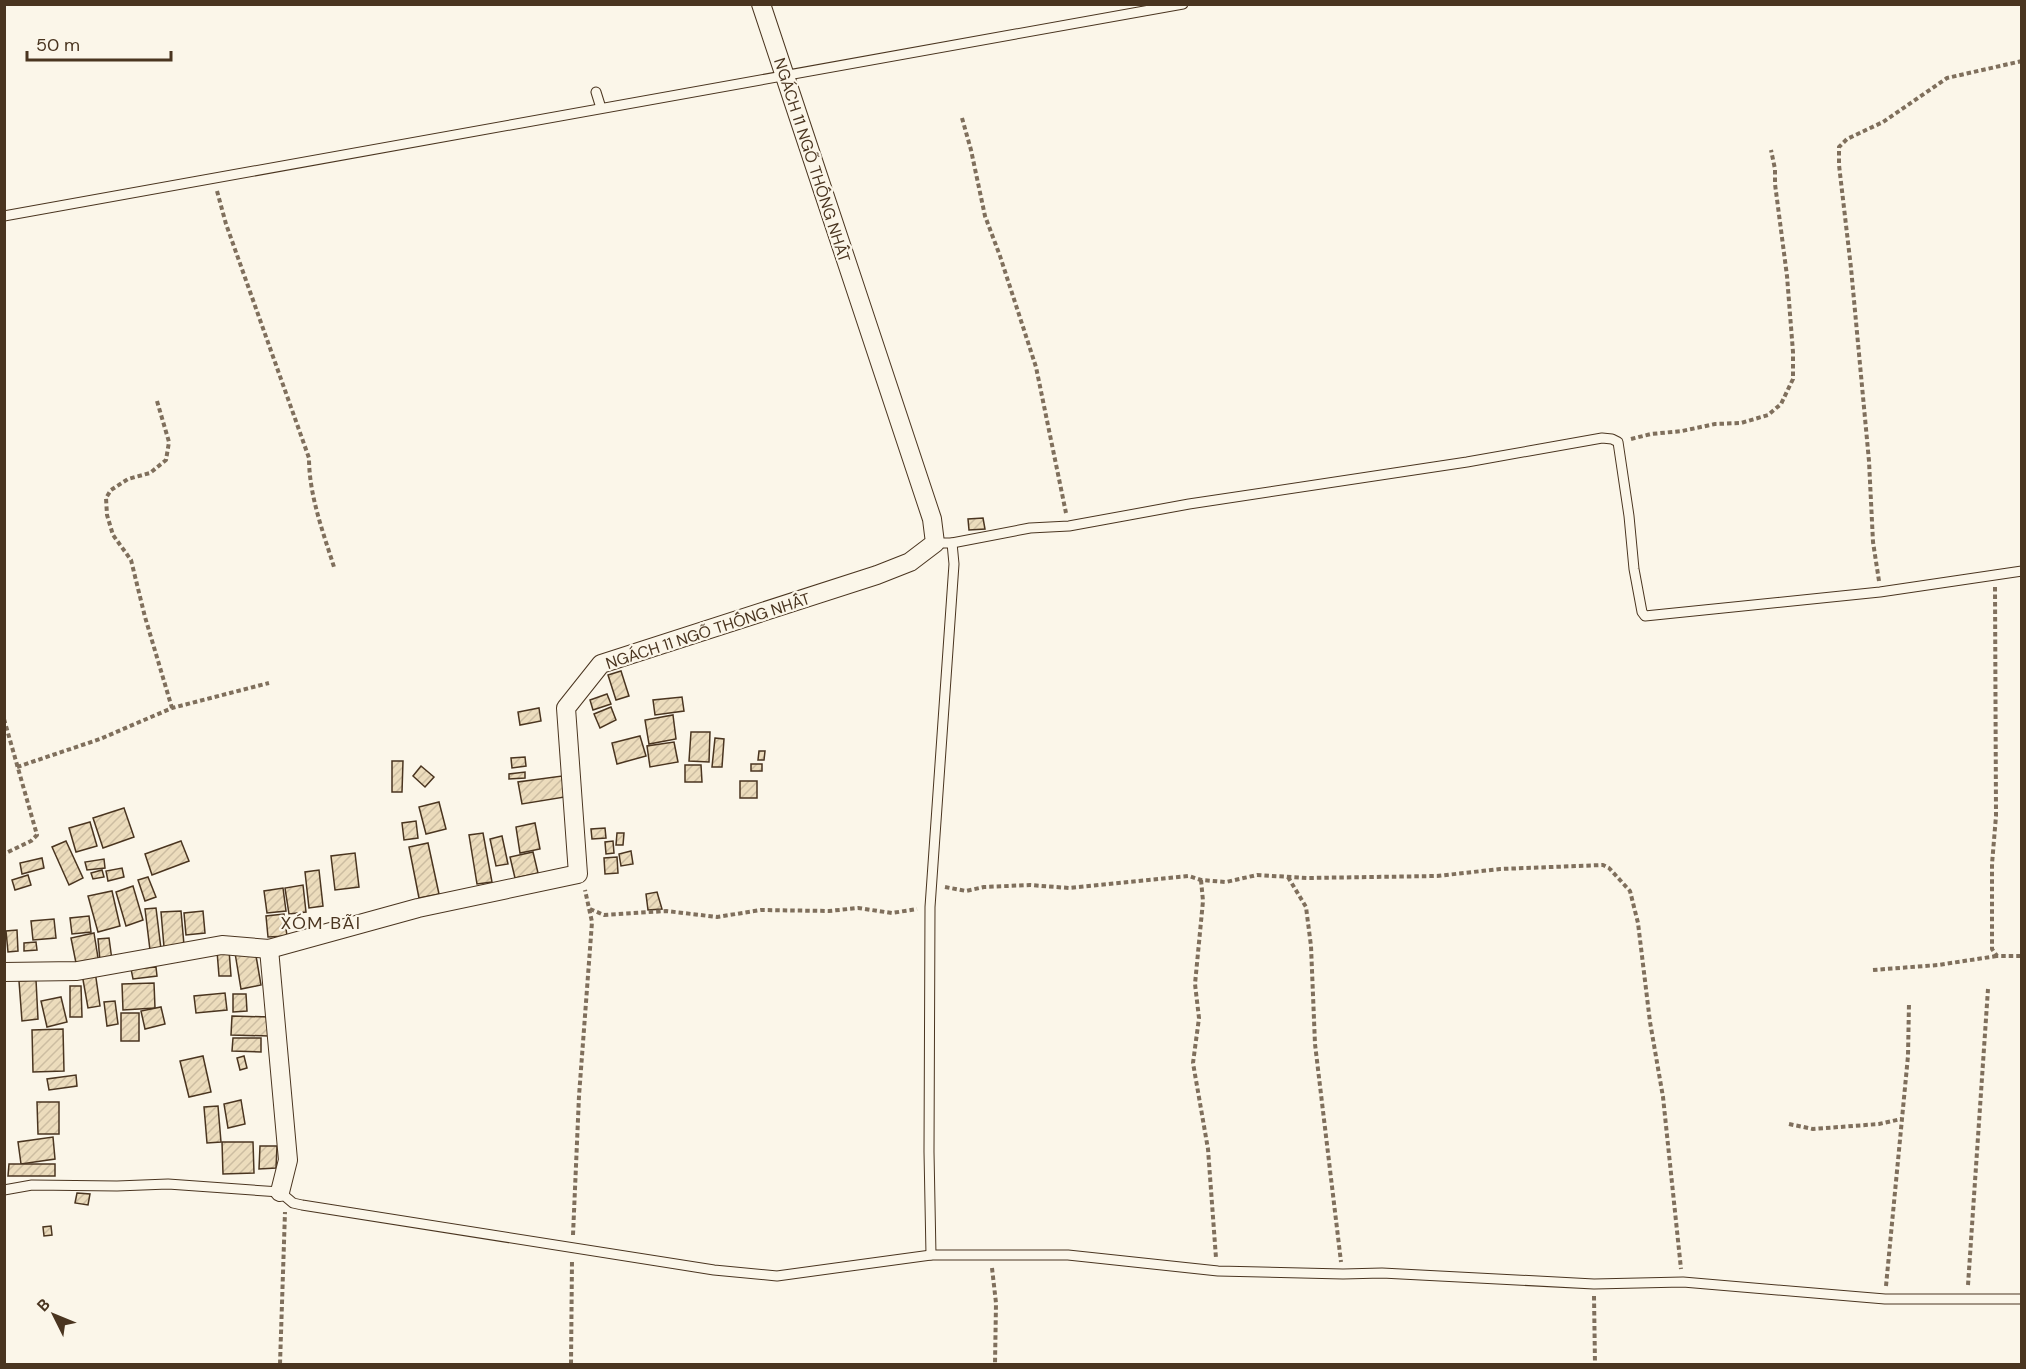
<svg xmlns="http://www.w3.org/2000/svg" width="2026" height="1369" font-family="'DM Sans',sans-serif">
<defs>
<pattern id="building-hatch" width="6" height="6" patternUnits="userSpaceOnUse" patternTransform="scale(1.5)"><rect width="6" height="6" fill="#ecdcbc"/><path d="M-1 1l2-2M0 6l6-6M5 7l2-2" fill="none" stroke="#ccbda1"/></pattern>
</defs>
<rect width="100%" height="100%" fill="#fbf6e9"/>
<!-- building -->
<g fill="url(#building-hatch)" stroke="#4a3520" stroke-width="1.5">
<polygon points="983,518 985,529 969,530 968,519"/>
<polygon points="621,671 629,696 616,700 608,675"/>
<polygon points="607,694 611,704 593,710 590,700"/>
<polygon points="682,697 684,711 655,715 653,700"/>
<polygon points="611,707 616,720 600,728 594,714"/>
<polygon points="539,708 541,721 520,725 518,712"/>
<polygon points="673,715 676,739 649,744 645,720"/>
<polygon points="691,732 710,732 709,762 689,761"/>
<polygon points="640,736 646,756 617,764 612,743"/>
<polygon points="715,738 724,739 722,767 712,767"/>
<polygon points="674,742 678,762 650,767 647,746"/>
<polygon points="759,751 765,751 764,760 758,760"/>
<polygon points="525,757 526,766 512,768 511,758"/>
<polygon points="392,761 403,761 402,792 392,792"/>
<rect x="751" y="764" width="11" height="7"/>
<polygon points="685,765 701,765 702,782 685,782"/>
<polygon points="421,766 434,777 425,787 413,776"/>
<polygon points="525,772 525,778 509,779 509,774"/>
<polygon points="562,776 565,797 522,804 518,782"/>
<rect x="740" y="781" width="17" height="17"/>
<polygon points="439,802 446,829 426,834 419,807"/>
<polygon points="124,808 134,837 103,848 93,818"/>
<polygon points="416,821 418,838 404,840 402,823"/>
<polygon points="90,822 97,846 76,852 69,828"/>
<polygon points="535,823 540,849 520,853 516,827"/>
<polygon points="605,828 606,838 592,839 591,829"/>
<polygon points="483,833 492,882 477,884 469,835"/>
<polygon points="617,833 624,833 623,845 616,845"/>
<polygon points="502,836 508,864 496,866 490,839"/>
<polygon points="66,841 83,878 69,885 52,847"/>
<polygon points="181,841 189,861 152,875 145,854"/>
<polygon points="613,841 614,853 606,854 605,842"/>
<polygon points="428,843 439,894 419,898 409,847"/>
<polygon points="631,851 633,864 621,866 619,854"/>
<polygon points="533,852 538,873 515,878 510,857"/>
<polygon points="355,853 359,887 335,890 331,856"/>
<polygon points="617,857 618,873 605,874 604,858"/>
<polygon points="42,858 44,868 22,874 20,863"/>
<polygon points="104,859 105,868 87,870 85,862"/>
<polygon points="122,868 124,877 108,881 106,871"/>
<polygon points="102,870 104,877 93,879 91,873"/>
<polygon points="319,870 323,906 309,908 305,872"/>
<polygon points="28,875 31,885 15,890 12,880"/>
<polygon points="148,877 156,897 145,901 138,880"/>
<polygon points="303,885 306,912 289,914 285,888"/>
<polygon points="133,886 143,920 126,926 116,892"/>
<polygon points="283,888 286,911 267,913 264,891"/>
<polygon points="112,891 120,926 98,932 88,896"/>
<polygon points="657,892 662,909 648,910 646,894"/>
<polygon points="156,908 161,949 150,950 145,909"/>
<polygon points="181,911 184,945 164,947 161,912"/>
<polygon points="203,911 205,933 186,935 184,913"/>
<polygon points="284,914 287,936 268,937 266,916"/>
<polygon points="89,916 91,932 72,934 70,918"/>
<polygon points="54,919 56,938 33,940 31,921"/>
<polygon points="17,930 18,951 8,952 6,931"/>
<polygon points="94,933 99,964 77,968 71,938"/>
<polygon points="109,938 112,960 100,961 98,939"/>
<polygon points="36,942 37,950 24,951 24,943"/>
<polygon points="229,950 231,976 219,976 217,951"/>
<polygon points="255,950 261,985 241,989 235,953"/>
<polygon points="156,967 157,976 133,979 131,969"/>
<polygon points="95,971 100,1006 88,1008 82,974"/>
<polygon points="36,980 38,1019 22,1021 19,981"/>
<polygon points="154,983 155,1008 123,1010 122,984"/>
<polygon points="70,986 81,986 82,1017 70,1017"/>
<polygon points="225,993 227,1010 196,1013 194,996"/>
<polygon points="233,994 246,994 247,1011 233,1012"/>
<polygon points="61,997 67,1022 47,1027 41,1001"/>
<polygon points="115,1001 118,1024 107,1026 104,1002"/>
<polygon points="161,1007 165,1024 145,1029 141,1011"/>
<rect x="121" y="1013" width="18" height="28"/>
<polygon points="232,1016 270,1017 269,1036 231,1035"/>
<polygon points="63,1029 64,1071 33,1072 32,1030"/>
<polygon points="233,1038 261,1038 261,1052 232,1051"/>
<polygon points="203,1056 211,1092 189,1097 180,1061"/>
<polygon points="244,1056 247,1068 240,1070 237,1058"/>
<polygon points="76,1075 77,1086 49,1090 47,1079"/>
<polygon points="241,1100 245,1124 228,1128 224,1104"/>
<polygon points="37,1102 59,1102 59,1134 38,1134"/>
<polygon points="218,1106 221,1142 207,1143 204,1107"/>
<polygon points="53,1137 55,1159 21,1164 18,1142"/>
<polygon points="222,1142 253,1142 254,1173 223,1174"/>
<polygon points="260,1146 277,1146 276,1168 259,1169"/>
<polygon points="9,1164 55,1164 55,1176 8,1176"/>
<polygon points="77,1193 90,1194 88,1205 75,1203"/>
<polygon points="51,1226 52,1235 44,1236 43,1227"/>
</g>
<g fill="none" stroke-linecap="round" stroke-linejoin="round">
<!-- lane casing -->
<g stroke="#4a3520" stroke-width="11">
<g id="lane">
<polyline points="596,92 601,108"/>
<polyline points="4,216 1183,4"/>
<polyline points="935,543 952,543 1030,528 1069,526 1189,504 1467,462 1602,438 1612,439 1618,442 1629,516 1634,569 1642,612 1645,616 1880,592 2022,571"/>
<polyline points="4,1190 32,1185 117,1186 168,1184 280,1192 293,1203 302,1205 714,1270 777,1276 931,1255 1068,1255 1218,1271 1343,1274 1382,1273 1594,1284 1683,1282 1885,1299 2022,1299"/>
<polyline points="931,1255 929,1152 930,907 954,564 952,543"/>
</g>
</g>
<!-- street casing -->
<g stroke="#4a3520" stroke-width="20">
<g id="street">
<polyline points="269,949 288,1160 280,1192"/>
<polyline points="4,972 77,971 222,945 269,949 418,908 578,874 566,708 601,664 877,575 910,562 935,543 932,519 761,4"/>
</g>
</g>
<!-- path -->
<g stroke="#7f6f5c" stroke-width="4" stroke-dasharray="4.5 3" stroke-linecap="butt">
<polyline points="962,118 971,150 985,216 1000,256 1036,367 1066,513"/>
<path d="M217,191L226,224L309,458C309,495 323,532 334,567"/>
<polyline points="157,401 169,442 166,460 150,473 128,479 111,490 106,498 107,515 113,535 131,560 145,617 172,708"/>
<polyline points="1631,439 1651,434 1682,431 1715,424 1741,423 1768,415 1781,404 1793,379 1793,352 1787,276 1775,184 1775,169 1771,150"/>
<polyline points="1879,581 1873,542 1869,461 1851,268 1839,165 1839,147 1847,139 1883,122 1947,78 2022,61"/>
<polyline points="1995,587 1996,816 1992,864 1992,949 1997,956 2022,956"/>
<polyline points="4,719 37,835 31,841 4,854"/>
<polyline points="17,767 100,739 172,708 269,683"/>
<polyline points="1288,877 1306,907 1311,946 1315,1044 1341,1262"/>
<polyline points="1201,880 1203,901 1195,984 1199,1018 1193,1063 1208,1149 1216,1258"/>
<polyline points="945,887 966,891 984,887 1030,885 1069,888 1189,876 1201,880 1226,882 1257,875 1307,878 1437,876 1500,869 1603,865 1609,868 1630,891 1638,923 1650,1022 1663,1097 1681,1269"/>
<polyline points="590,909 604,915 666,911 717,917 761,910 829,911 858,908 892,913 917,909"/>
<polyline points="1873,970 1938,965 1997,956"/>
<polyline points="1789,1124 1813,1129 1879,1124 1901,1119"/>
<polyline points="573,1235 579,1096 592,922 585,890"/>
<polyline points="992,1268 996,1303 995,1364"/>
<polyline points="1968,1285 1988,989"/>
<polyline points="1886,1286 1908,1056 1909,1003"/>
<polyline points="1594,1296 1595,1364"/>
<polyline points="280,1364 285,1212"/>
<polyline points="571,1364 572,1260"/>
<polyline points="2021,1364 2022,1364"/>
</g>
<!-- lane -->
<use href="#lane" stroke="#fbf6e9" stroke-width="9"/>
<!-- street -->
<use href="#street" stroke="#fbf6e9" stroke-width="18"/>
</g>
<g text-anchor="middle" dominant-baseline="central" stroke-width="4.5" stroke-linejoin="round" paint-order="stroke">
<!-- street labels -->
<g font-size="16" fill="#4a3520" stroke="#fbf6e9">
<text transform="translate(812 160) rotate(72)">NGÁCH 11 NGÕ THỐNG NHẤT</text>
<text transform="translate(708 631) rotate(-18)">NGÁCH 11 NGÕ THỐNG NHẤT</text>
</g>
<!-- neighbourhood labels -->
<g font-size="18" letter-spacing="1.5" fill="#4a3520" stroke="#fbf6e9">
<text x="321" y="923">XÓM BÃI</text>
</g>
</g>
<!-- border -->
<rect width="2026" height="1369" fill="none" stroke="#4a3520" stroke-width="12"/>
<!-- north arrow -->
<g transform="translate(54 1315) rotate(313)" stroke="#fbf6e9" stroke-width="4.5" paint-order="stroke">
<path d="M0-4.5L10 22L0 15L-10 22Z" fill="#4a3520"/>
<text y="-9" font-size="16" font-weight="bold" text-anchor="middle" fill="#4a3520">B</text>
</g>
<!-- scale -->
<path d="M27 51v9h144v-9" fill="none" stroke="#4a3520" stroke-width="3"/>
<text x="36" y="51" font-size="18" fill="#4a3520" stroke="#fbf6e9" stroke-width="4.5" paint-order="stroke">50 m</text>
</svg>
